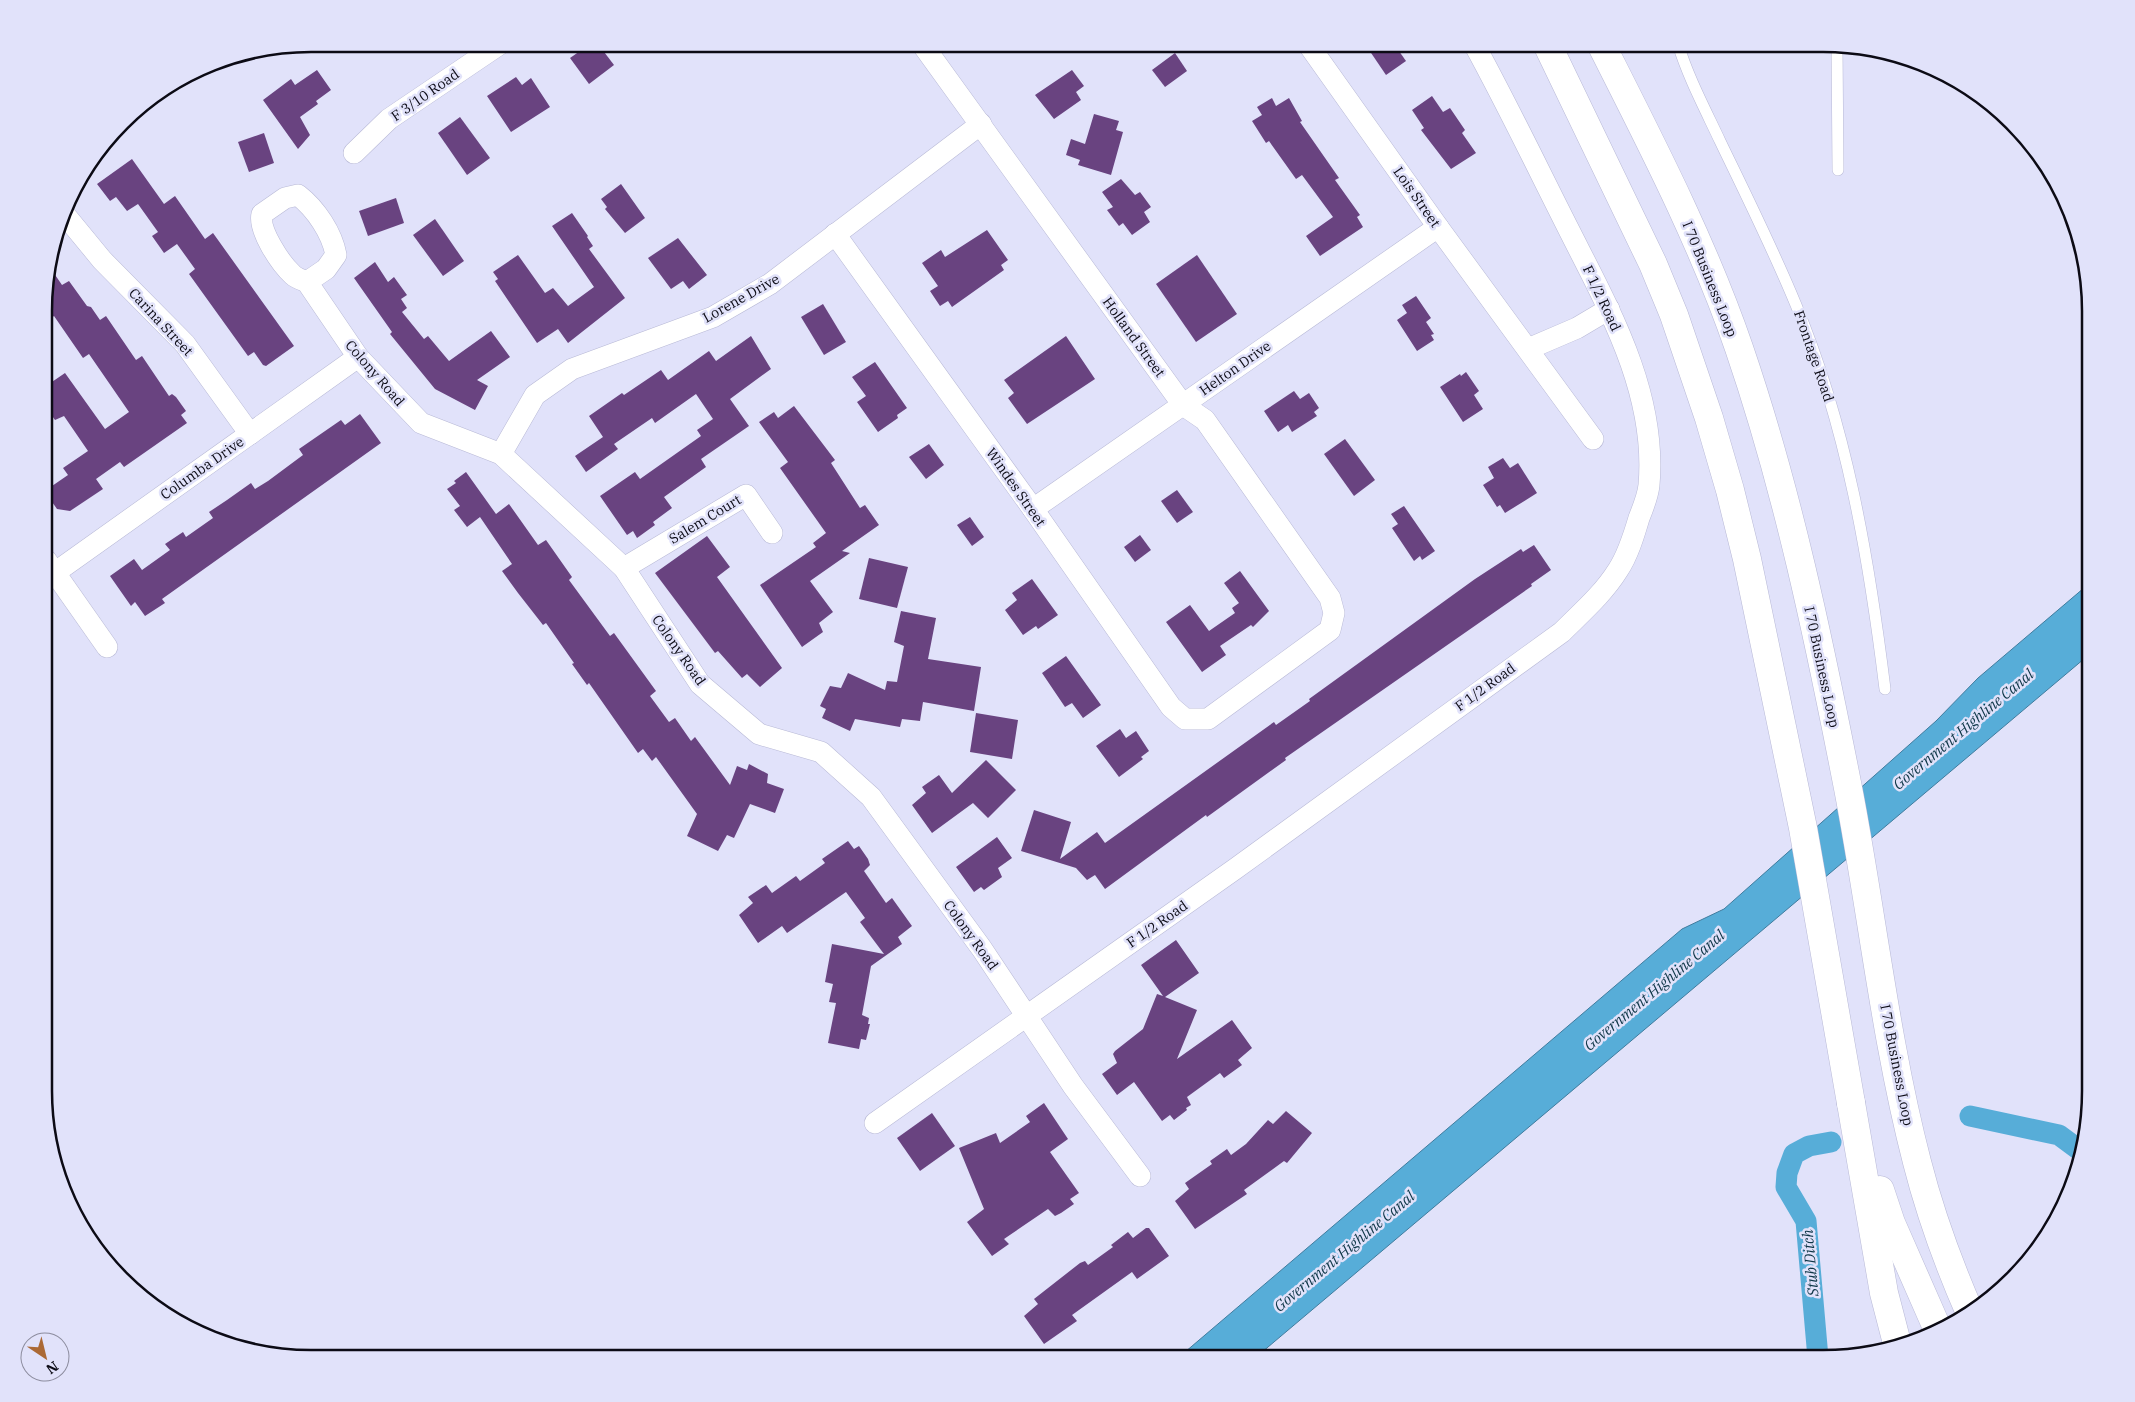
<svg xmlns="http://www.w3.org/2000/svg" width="2135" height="1402" font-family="'IBM Plex Serif',serif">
<rect width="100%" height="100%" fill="#e1e2fa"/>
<!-- water -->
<polygon fill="#57add8" stroke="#407c9e" points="2091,582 2091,653 1255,1358 1178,1358 1682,929 1724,909 1936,721 1978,678"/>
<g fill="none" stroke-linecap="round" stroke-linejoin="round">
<!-- canal -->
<g stroke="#57add8" stroke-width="21">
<polyline points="1970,1116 2059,1135 2082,1152"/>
<polyline points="1818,1358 1806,1221 1786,1187 1787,1173 1794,1154 1809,1146 1831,1142"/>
</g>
</g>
<!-- building -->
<g fill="#694380">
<polygon points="590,44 598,44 614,65 589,84 570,58"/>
<polygon points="1365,44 1394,44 1406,61 1386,75"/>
<polygon points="1175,53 1187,71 1165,87 1152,70"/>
<polygon points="317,70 331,90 316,101 318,104 300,117 310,135 298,149 263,100 291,79 295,85"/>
<polygon points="1072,70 1084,86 1076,92 1081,100 1054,119 1035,95"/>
<polygon points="516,77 522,85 531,78 550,107 511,132 487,96"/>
<polygon points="1432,96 1443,112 1450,108 1465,130 1462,133 1476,153 1451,169 1421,130 1424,128 1412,110"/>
<polygon points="1272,98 1276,106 1289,98 1302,121 1300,122 1339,178 1335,180 1360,215 1357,217 1363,227 1320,256 1306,236 1333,217 1302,175 1296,179 1269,141 1266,143 1252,121 1262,115 1257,107"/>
<polygon points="1094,114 1119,121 1116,130 1123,132 1111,175 1078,165 1080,160 1066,155 1071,139 1085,144"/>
<polygon points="460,117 490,158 467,175 438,133"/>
<polygon points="264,133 274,163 249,172 238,142"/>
<polygon points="132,159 164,204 175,196 205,239 213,233 294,346 266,366 263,365 254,352 248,356 189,274 195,269 177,244 164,253 152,236 158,232 138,204 127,211 116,197 110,201 97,184"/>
<polygon points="1121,179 1135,195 1140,192 1151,207 1144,212 1150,222 1132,235 1123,223 1119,226 1107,210 1113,207 1102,192"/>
<polygon points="621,184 645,218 625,233 605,209 607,207 601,199"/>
<polygon points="396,198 404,223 368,236 359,211"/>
<polygon points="572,213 588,236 587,237 593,246 589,249 625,298 568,343 558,329 537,343 495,281 498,279 493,272 518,255 545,293 553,288 568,306 594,287 552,226"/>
<polygon points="435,219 464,261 443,276 413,235"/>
<polygon points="987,230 1008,260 1001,265 1004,270 952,307 948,301 940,306 930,291 938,286 922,263 941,250 945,257"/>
<polygon points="678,238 707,275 689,289 683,281 671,289 648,258"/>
<polygon points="1197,255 1237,314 1196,342 1156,284"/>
<polygon points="375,262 388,282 394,277 407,295 401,299 407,308 402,312 424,339 428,336 449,361 491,331 510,357 477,380 488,386 475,410 435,389 390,334 392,332 354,278"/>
<polygon points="49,266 62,285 69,281 87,306 91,307 100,320 106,316 136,360 142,356 169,396 172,394 176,397 186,411 181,415 187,423 124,467 120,462 96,479 103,489 70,511 57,509 50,499 52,486 68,475 63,468 88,451 64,416 55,420 46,407 46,386 65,373 105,429 129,412 89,354 83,358 54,316 46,322 46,277"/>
<polygon points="1416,296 1431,318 1426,322 1434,334 1431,335 1434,340 1417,351 1397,320 1407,313 1402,305"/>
<polygon points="823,304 846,342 824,355 801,317"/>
<polygon points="751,336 771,369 730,399 749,426 701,459 706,467 664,497 672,508 653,522 655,525 637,538 633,531 627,535 600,496 635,472 640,479 701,436 697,430 713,419 696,394 655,423 652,418 614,444 618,449 586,472 575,456 603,437 589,416 622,393 624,395 661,370 668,380 709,351 716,361"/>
<polygon points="1066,336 1095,379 1027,424 1008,398 1014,393 1004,380"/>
<polygon points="875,362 907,408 897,415 898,418 878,432 857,402 866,396 852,377"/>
<polygon points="1466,372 1479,391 1474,395 1483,409 1463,422 1440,387 1460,374 1461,376"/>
<polygon points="1294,391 1300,399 1309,393 1319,408 1314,412 1317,416 1292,432 1288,425 1278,432 1264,411"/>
<polygon points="794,406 835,460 831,463 860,508 865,505 879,525 842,551 850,553 810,581 833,612 819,623 823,632 802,647 760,585 816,547 813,543 826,533 780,468 788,462 759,422 774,412 778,418"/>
<polygon points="360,414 381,443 162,599 165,603 145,616 135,602 131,606 110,576 134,559 142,570 170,550 165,544 183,532 186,537 213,518 209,512 227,500 251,483 255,489 268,481 303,455 299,449 341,420 345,425"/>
<polygon points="1345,439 1375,480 1354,496 1324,454"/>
<polygon points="929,444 944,465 926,479 909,457"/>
<polygon points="1503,458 1510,468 1518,463 1537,493 1505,513 1500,505 1497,507 1483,485 1494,478 1488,467"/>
<polygon points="466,472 496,514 509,504 538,545 546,540 572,577 569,580 610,636 614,633 656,691 650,696 669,722 675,718 691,741 695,737 730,785 737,766 747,770 749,764 768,774 767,783 784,789 775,813 750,804 734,838 727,835 718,851 687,836 697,814 656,757 652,761 643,749 638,753 589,683 587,685 572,664 574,663 546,623 543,625 518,593 502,571 512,564 480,517 467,527 454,510 460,506 447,489 456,483 454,481"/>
<polygon points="1177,490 1193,512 1177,523 1161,501"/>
<polygon points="1404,506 1435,551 1422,560 1420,556 1414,561 1392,528 1398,524 1391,514"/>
<polygon points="970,517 984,537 972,546 957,525"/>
<polygon points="1140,535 1151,550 1135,562 1124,547"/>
<polygon points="707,536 730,567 717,577 782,668 760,687 747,674 742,678 718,651 715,653 655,573"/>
<polygon points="1534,545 1551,570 1531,584 1532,586 1285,758 1286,760 1207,817 1206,815 1105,889 1095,875 1087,880 1076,868 1021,851 1034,810 1071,822 1060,859 1097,832 1105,843 1274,722 1276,725 1310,701 1309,699 1475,579 1521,549 1523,552"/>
<polygon points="869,558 908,567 897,608 859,599"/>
<polygon points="1240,571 1269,611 1253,627 1251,625 1220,646 1226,655 1202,672 1166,622 1190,605 1209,631 1235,613 1232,608 1239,603 1224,583"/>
<polygon points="1032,579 1058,615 1038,629 1036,626 1023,635 1005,610 1017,600 1012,593"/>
<polygon points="901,611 936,618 928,659 981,667 974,711 923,702 920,721 902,719 900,727 855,719 850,731 822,718 826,709 820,706 830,686 841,688 848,673 885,690 887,681 897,682 904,646 894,642"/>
<polygon points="1066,656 1101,705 1083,718 1072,703 1065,707 1042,673"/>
<polygon points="976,713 1018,720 1012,759 970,752"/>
<polygon points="1120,729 1126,738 1136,731 1149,751 1141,757 1143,759 1119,777 1096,746"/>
<polygon points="986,760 1016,790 988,818 973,803 932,833 912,805 926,793 922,787 939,775 952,793"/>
<polygon points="997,837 1012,858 998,868 1002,877 984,890 981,887 974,892 956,867"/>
<polygon points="848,841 854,849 859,846 868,859 870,865 864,871 886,903 892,898 912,926 898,937 902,944 871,966 862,1015 869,1018 868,1024 870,1024 866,1040 861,1039 859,1049 828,1043 836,1003 829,1002 833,984 825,982 832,944 884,954 860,922 865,918 846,892 787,933 782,926 758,943 739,915 753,903 748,897 766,885 772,893 796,876 800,881 825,863 822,859"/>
<polygon points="1176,940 1199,973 1165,997 1197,1010 1177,1059 1232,1020 1252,1048 1238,1060 1242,1065 1224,1078 1220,1073 1187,1097 1191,1105 1186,1108 1187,1110 1174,1120 1170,1115 1162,1121 1134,1082 1117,1095 1102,1074 1117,1063 1113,1054 1115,1051 1143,1029 1157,994 1163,996 1141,965"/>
<polygon points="1044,1103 1068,1139 1050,1152 1079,1193 1070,1199 1074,1204 1061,1213 1055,1216 1048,1209 1004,1239 1009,1244 992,1256 967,1222 984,1209 959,1148 996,1133 1000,1143 1030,1122 1026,1116"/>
<polygon points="1286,1111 1312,1133 1287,1163 1284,1161 1244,1190 1247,1194 1195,1229 1175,1201 1189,1189 1185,1183 1212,1164 1210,1161 1227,1149 1231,1155 1246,1144 1268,1120 1273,1124"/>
<polygon points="932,1113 955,1146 920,1171 897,1138"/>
<polygon points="1146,1228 1149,1228 1169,1256 1137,1279 1132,1272 1072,1315 1077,1321 1044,1344 1024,1316 1038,1304 1034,1299 1080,1263 1085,1261 1088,1265 1113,1247 1111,1245 1128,1232 1133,1238"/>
</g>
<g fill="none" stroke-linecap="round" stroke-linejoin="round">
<!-- service casing -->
<g stroke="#b8b9d6" stroke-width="12">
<g id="service">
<path d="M1678,44C1688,77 1705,109 1720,141C1746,195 1773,249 1796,305C1847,427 1869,559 1885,689"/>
<polyline points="1837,46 1838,170"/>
</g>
</g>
<!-- minor casing -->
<g stroke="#b8b9d6" stroke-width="22">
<g id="minor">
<polyline points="1308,44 1438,227 1593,439"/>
<polyline points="354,153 389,119 500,44"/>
<polyline points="65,215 102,260 185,344 250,434"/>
<polyline points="835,234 1033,509 1171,707 1185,719 1208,719 1330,630 1334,613 1330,598 1205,420 1183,405 922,44"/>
<path d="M307,282L326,269L336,255C332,233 316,209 298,195L285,198L262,214C258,230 280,263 293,275C296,278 302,280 307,282L358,357L421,423L501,454L624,568L700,684L759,734L821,752L871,797L982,949L1073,1086L1140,1176"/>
<polyline points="1528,349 1577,328 1609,309"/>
<polyline points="501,454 535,395 572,369 713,317 770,284 981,124"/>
<polyline points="1033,509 1438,227"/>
<polyline points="46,560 107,647"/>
<polyline points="624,568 746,495 772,533"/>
<polyline points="46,579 358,357"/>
<path d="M875,1123L1235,869L1562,632C1582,612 1603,594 1618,570C1628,555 1634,535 1639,518C1643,508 1648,496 1649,485C1657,394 1610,311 1570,232C1538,169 1508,106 1474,44"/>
</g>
</g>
<!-- primary casing -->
<g stroke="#b8b9d6" stroke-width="29">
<g id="primary">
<polyline points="1547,44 1653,264 1674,315 1709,418 1730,490 1747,559 1803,828 1851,1103"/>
<path d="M1601,44C1651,143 1703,243 1739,348C1788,491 1819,640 1848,788C1872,912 1885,1039 1917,1162C1930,1213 1949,1265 1970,1313"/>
</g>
</g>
<!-- motorway casing -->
<g stroke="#b8b9d6" stroke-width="29">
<g id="motorway">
<polyline points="1851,1103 1884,1293 1898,1347"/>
<polyline points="1880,1190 1891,1223 1938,1330"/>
</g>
</g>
<!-- service -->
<use href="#service" stroke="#fff" stroke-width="11"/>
<!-- minor -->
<use href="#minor" stroke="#fff" stroke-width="21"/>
<!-- primary -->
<use href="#primary" stroke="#fff" stroke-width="28"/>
<!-- motorway -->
<use href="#motorway" stroke="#fff" stroke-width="28"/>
</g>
<g text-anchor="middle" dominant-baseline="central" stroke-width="5" stroke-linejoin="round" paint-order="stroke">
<!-- street labels -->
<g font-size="14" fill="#0c0b15" stroke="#e1e2fa">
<text transform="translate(425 95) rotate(-35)">F 3/10 Road</text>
<text transform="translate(1417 197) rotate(55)">Lois Street</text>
<text transform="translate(1710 279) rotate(68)">I 70 Business Loop</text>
<text transform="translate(741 298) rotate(-29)">Lorene Drive</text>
<text transform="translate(1602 298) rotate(65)">F 1/2 Road</text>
<text transform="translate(161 322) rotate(47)">Carina Street</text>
<text transform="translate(1134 337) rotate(54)">Holland Street</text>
<text transform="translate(1814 356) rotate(71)">Frontage Road</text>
<text transform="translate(1235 368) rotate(-35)">Helton Drive</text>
<text transform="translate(375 373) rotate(49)">Colony Road</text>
<text transform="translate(202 468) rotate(-35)">Columba Drive</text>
<text transform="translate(1016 487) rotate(55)">Windes Street</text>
<text transform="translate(705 519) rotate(-31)">Salem Court</text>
<text transform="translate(679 650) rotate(55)">Colony Road</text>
<text transform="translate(1822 667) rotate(78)">I 70 Business Loop</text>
<text transform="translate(1485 687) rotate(-36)">F 1/2 Road</text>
<text transform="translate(1157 924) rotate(-35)">F 1/2 Road</text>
<text transform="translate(971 935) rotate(54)">Colony Road</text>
<text transform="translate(1897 1065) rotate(79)">I 70 Business Loop</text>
</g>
<!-- water labels -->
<g font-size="15" font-style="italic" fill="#0e3647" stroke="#e1e2fa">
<text transform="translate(1963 729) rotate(-40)">Government Highline Canal</text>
<text transform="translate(1654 990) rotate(-40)">Government Highline Canal</text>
<text transform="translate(1344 1251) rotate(-40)">Government Highline Canal</text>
<text transform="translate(1810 1263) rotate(-95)">Stub Ditch</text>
</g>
</g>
<!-- crop -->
<path d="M0 0H2135V1402H0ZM311 52H1823A259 259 0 0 1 2082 311V1091A259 259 0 0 1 1823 1350H311A259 259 0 0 1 52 1091V311A259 259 0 0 1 311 52Z" fill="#e1e2fa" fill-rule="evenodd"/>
<path fill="none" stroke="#0c0b15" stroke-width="2.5" d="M311 52H1823A259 259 0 0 1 2082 311V1091A259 259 0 0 1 1823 1350H311A259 259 0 0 1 52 1091V311A259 259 0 0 1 311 52Z"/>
<!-- north arrow -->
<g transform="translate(45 1357) rotate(145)"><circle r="24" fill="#e1e2fa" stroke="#8c8c9e"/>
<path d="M0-4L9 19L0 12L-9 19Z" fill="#ab6935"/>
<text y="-8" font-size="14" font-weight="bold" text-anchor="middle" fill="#0c0b15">N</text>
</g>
</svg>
